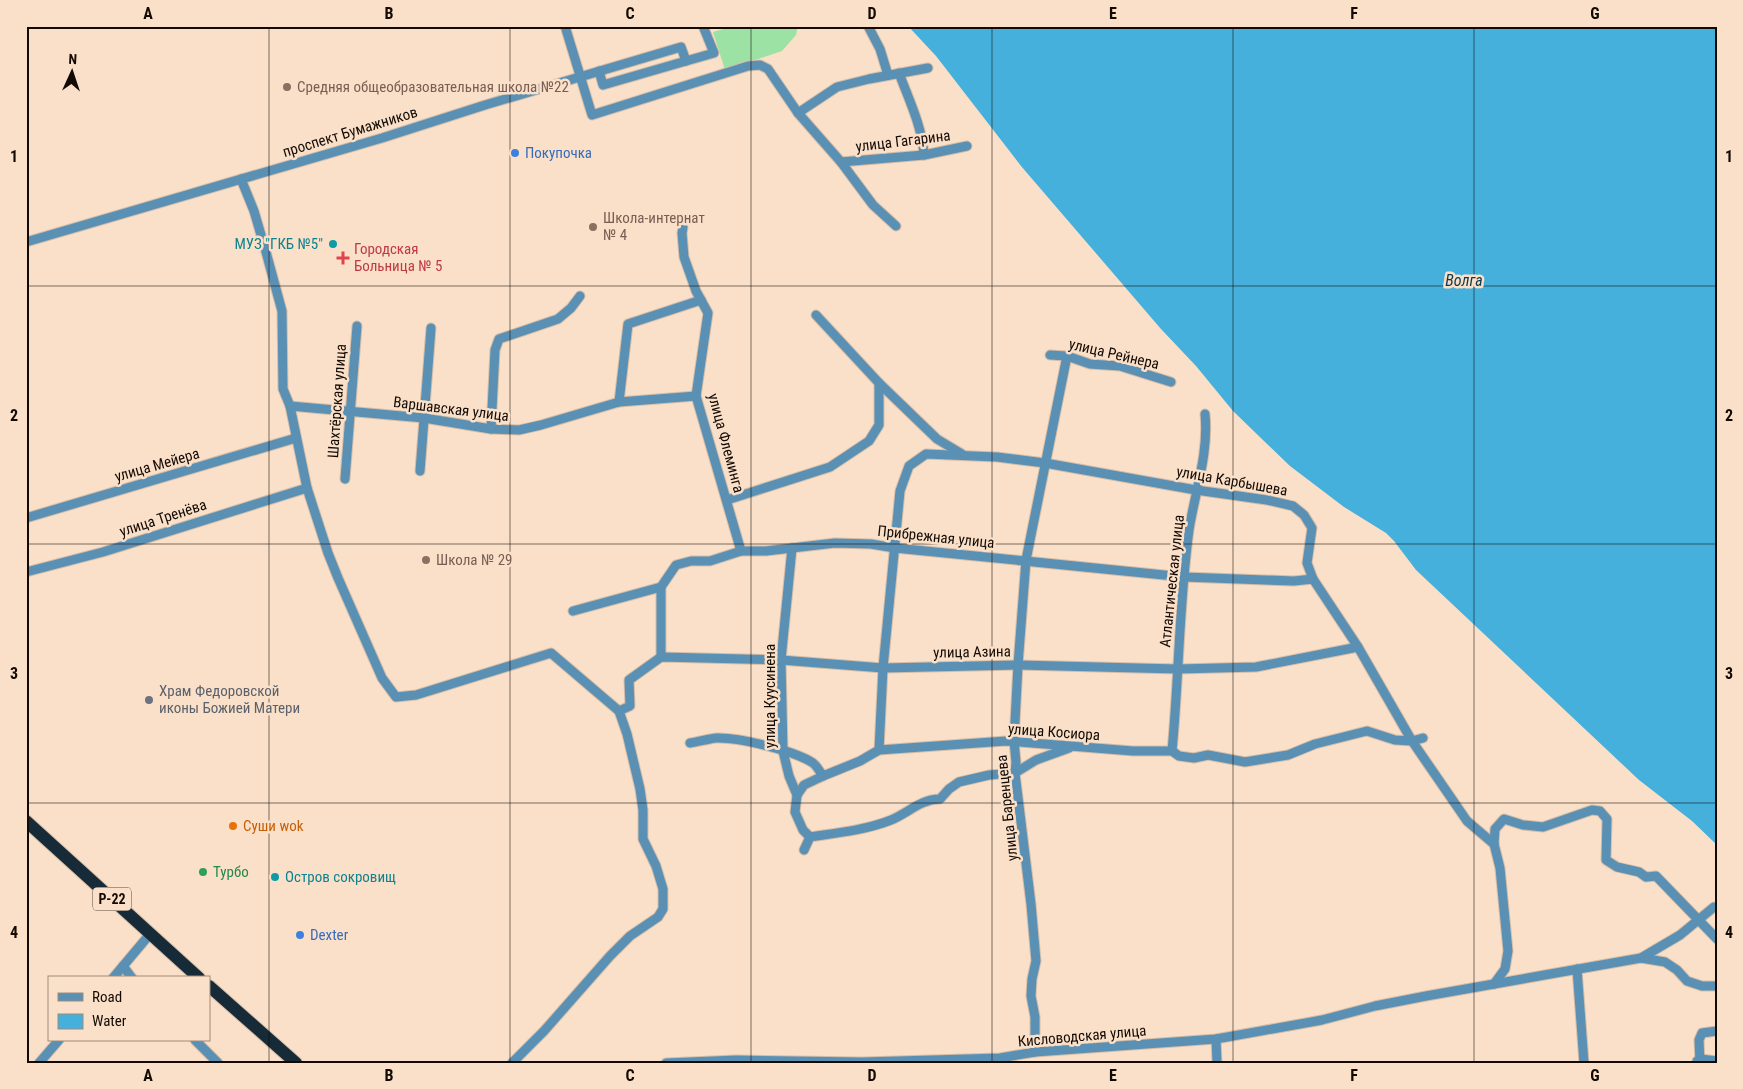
<svg xmlns="http://www.w3.org/2000/svg" width="1743" height="1089" font-family="'Roboto Condensed',sans-serif">
<rect width="100%" height="100%" fill="#fae0c8"/>
<!-- green -->
<polygon fill="#9ce2a4" points="733,26 798,26 796,35 782,51 725,70 713,32"/>
<!-- water -->
<polygon fill="#46b0dd" points="908,26 1717,26 1717,845 1692,821 1639,780 1416,570 1394,541 1386,533 1344,507 1290,466 1233,411 1196,366 1161,329 1021,166 936,56"/>
<g fill="none" stroke-linecap="round" stroke-linejoin="round">
<!-- minor casing -->
<g stroke="#d5bea9" stroke-width="11">
<g id="minor">
<polyline points="565,26 592,115 748,66 760,65 768,69 798,113 837,87 869,79 928,68"/>
<polyline points="868,26 880,49 888,75"/>
<polyline points="599,71 603,85 686,61"/>
<path d="M899,73C909,100 922,126 924,155"/>
<polyline points="798,113 841,162 873,205 896,226"/>
<polyline points="841,162 924,155 967,146"/>
<polyline points="241,179 254,211 266,252 282,311 283,389 290,406 307,488 328,553 338,578 382,678 396,697 416,695 551,653 619,711 627,734 640,789 643,810 643,839 656,866 663,889 663,909 658,917 630,936 610,956 544,1031 512,1063"/>
<polyline points="683,227 682,233 684,257 696,291 708,313 696,396 741,551"/>
<polyline points="26,242 382,138 485,105 681,47 686,61 714,53 703,26"/>
<polyline points="1050,355 1067,356 1090,364 1120,366 1171,382"/>
<polyline points="879,383 937,439 962,454"/>
<polyline points="619,402 628,324 701,300"/>
<polyline points="290,406 424,418 491,429 519,430 541,425 619,402 696,396"/>
<polyline points="491,429 495,350 499,339 558,319 571,308 580,296"/>
<polyline points="420,471 431,328"/>
<polyline points="345,479 357,326"/>
<polyline points="727,500 830,467 869,441 879,425 879,383 816,315"/>
<polyline points="26,518 296,438"/>
<polyline points="792,548 781,660 783,751 789,776 797,795 795,812 803,830 810,837"/>
<polyline points="26,572 103,552 307,488"/>
<polyline points="573,611 661,587 676,565 691,561 710,561 741,551 766,551 835,543 871,544 895,548 1184,577 1294,581 1313,579"/>
<polyline points="661,657 661,587"/>
<polyline points="619,711 630,706 629,680 661,657 781,660 883,668 1018,665 1178,669 1256,667 1358,647"/>
<path d="M690,743C698,742 707,739 716,738C739,737 795,751 813,763C817,766 820,772 823,776L860,761L879,750L1006,741L1133,751H1172L1179,756L1194,758L1208,755L1245,762L1288,755L1315,744L1367,731L1395,740L1412,741L1423,738"/>
<polyline points="879,750 883,668 900,491 909,466 926,454 997,457 1045,463 1196,490 1267,500 1293,506 1304,515 1312,528 1307,563 1313,579 1358,647 1412,741 1467,821 1494,844 1500,868 1508,951 1505,969 1494,984"/>
<path d="M1172,751C1179,678 1179,603 1189,530C1195,492 1209,453 1205,414"/>
<polyline points="797,795 804,785 823,776"/>
<polyline points="1494,844 1495,829 1504,819 1523,825 1543,827 1592,810 1600,811 1607,819 1606,860 1617,867 1639,872 1646,877 1656,876 1717,939"/>
<path d="M804,850L810,837C837,833 866,830 891,820C908,813 921,799 940,799L949,789L959,782L989,775L1015,773L1036,760L1069,748"/>
<polyline points="1641,958 1665,962 1677,970 1687,981 1702,986 1717,986"/>
<polyline points="123,966 132,978"/>
<polyline points="1577,969 1584,1063"/>
<polyline points="113,978 150,934"/>
<polyline points="1216,1039 1217,1063"/>
<polyline points="195,1040 218,1063"/>
<polyline points="1035,1052 1035,1017 1031,996 1032,979 1036,961 1031,904 1015,773 1016,762 1014,741 1018,665 1026,560 1067,356"/>
<polyline points="1697,1061 1701,1059 1717,1061"/>
<polyline points="39,1063 59,1040"/>
<polyline points="666,1063 736,1060 862,1062 1000,1058 1035,1052 1216,1039 1322,1020 1375,1006 1426,996 1641,958 1680,935 1714,907"/>
<polyline points="1700,1063 1699,1040 1702,1033 1717,1031"/>
</g>
</g>
<!-- highway casing -->
<g stroke="#d5bea9" stroke-width="14">
<g id="highway">
<polyline points="26,821 199,978"/>
<polyline points="209,986 296,1063"/>
</g>
</g>
<!-- minor -->
<use href="#minor" stroke="#5a90b4" stroke-width="9"/>
<!-- highway -->
<use href="#highway" stroke="#162a37" stroke-width="12"/>
</g>
<!-- grid -->
<path fill="none" stroke="#130a04" stroke-width="1" stroke-opacity="0.55" d="M269,26V1063M510,26V1063M751,26V1063M992,26V1063M1233,26V1063M1474,26V1063M26,286H1717M26,544H1717M26,803H1717"/>
<!-- markers -->
<g fill="#8d6e63" stroke="#fae0c8" stroke-width="2">
<circle cx="287" cy="87" r="5"/>
<circle cx="593" cy="227" r="5"/>
<circle cx="426" cy="560" r="5"/>
</g>
<g fill="#3f7fe0" stroke="#fae0c8" stroke-width="2">
<circle cx="515" cy="153" r="5"/>
<circle cx="300" cy="935" r="5"/>
</g>
<g fill="#0f9aa8" stroke="#fae0c8" stroke-width="2">
<circle cx="333" cy="244" r="5"/>
<circle cx="275" cy="877" r="5"/>
</g>
<path fill="#e0444e" stroke="#fae0c8" stroke-width="2" d="M340.5 250.5h5v5h5v5h-5v5h-5v-5h-5v-5h5z"/>
<circle fill="#6b7280" stroke="#fae0c8" stroke-width="2" cx="149" cy="700" r="5"/>
<circle fill="#e8710a" stroke="#fae0c8" stroke-width="2" cx="233" cy="826" r="5"/>
<circle fill="#2e9e5b" stroke="#fae0c8" stroke-width="2" cx="203" cy="872" r="5"/>
<g text-anchor="middle" dominant-baseline="central" stroke-width="5" stroke-linejoin="round" paint-order="stroke">
<!-- shield labels -->
<rect fill="#fae0c8" stroke="#584a3f" stroke-width="1" x="93" y="887.5" width="38" height="23" rx="4"/>
<g font-size="14" font-weight="bold" fill="#130a04">
<text x="112" y="899">Р-22</text>
</g>
<!-- education labels -->
<g font-size="15" fill="#785e54" stroke="#fae0c8" text-anchor="start">
<text x="297" y="87">Средняя общеобразовательная школа №22</text>
<text x="603" y="218">Школа-интернат<tspan x="603" dy="17">№ 4</tspan></text>
<text x="436" y="560">Школа № 29</text>
</g>
<!-- street labels -->
<g font-size="15" fill="#130a04" stroke="#fae0c8">
<text transform="translate(350 132) rotate(-17)">проспект Бумажников</text>
<text transform="translate(903 141) rotate(-7)">улица Гагарина</text>
<text transform="translate(1114 354) rotate(13)">улица Рейнера</text>
<text transform="translate(337 401) rotate(-86)">Шахтёрская улица</text>
<text transform="translate(451 409) rotate(7)">Варшавская улица</text>
<text transform="translate(726 443) rotate(75)">улица Флеминга</text>
<text transform="translate(157 465) rotate(-16)">улица Мейера</text>
<text transform="translate(1232 481) rotate(10)">улица Карбышева</text>
<text transform="translate(163 518) rotate(-18)">улица Тренёва</text>
<text transform="translate(936 537) rotate(6)">Прибрежная улица</text>
<text transform="translate(1172 581) rotate(-84)">Атлантическая улица</text>
<text transform="translate(972 652) rotate(-1)">улица Азина</text>
<text transform="translate(770 696) rotate(-90)">улица Куусинена</text>
<text transform="translate(1054 732) rotate(4)">улица Косиора</text>
<text transform="translate(1007 808) rotate(-96)">улица Баренцева</text>
<text transform="translate(1082 1036) rotate(-5)">Кисловодская улица</text>
</g>
<!-- shop labels -->
<g font-size="15" fill="#366cbe" stroke="#fae0c8" text-anchor="start">
<text x="525" y="153">Покупочка</text>
<text x="310" y="935">Dexter</text>
</g>
<!-- culture labels -->
<g font-size="15" fill="#0d838f" stroke="#fae0c8" text-anchor="end">
<text x="323" y="244">МУЗ "ГКБ №5"</text>
<text x="285" y="877" text-anchor="start">Остров сокровищ</text>
</g>
<!-- health labels -->
<g font-size="15" fill="#be3a42" stroke="#fae0c8" text-anchor="start">
<text x="354" y="249">Городская<tspan x="354" dy="17">Больница № 5</tspan></text>
</g>
<!-- worship labels -->
<g font-size="15" fill="#5b616d" stroke="#fae0c8" text-anchor="start">
<text x="159" y="691">Храм Федоровской<tspan x="159" dy="17">иконы Божией Матери</tspan></text>
</g>
<!-- food labels -->
<g font-size="15" fill="#c56008" stroke="#fae0c8" text-anchor="start">
<text x="243" y="826">Суши wok</text>
</g>
<!-- leisure labels -->
<g font-size="15" fill="#27864d" stroke="#fae0c8" text-anchor="start">
<text x="213" y="872">Турбо</text>
</g>
<!-- water labels -->
<g font-size="16" font-style="italic" fill="#0a394c" stroke="#fae0c8">
<text x="1464" y="280">Волга</text>
</g>
</g>
<!-- border -->
<rect width="1743" height="1089" fill="none" stroke="#fae0c8" stroke-width="55"/>
<!-- legend -->
<rect x="48" y="976" width="162" height="65" fill="#fae0c8" stroke="#9e8a7a"/>
<rect x="58" y="993" width="25" height="8" fill="#5a90b4" stroke="#9e8a7a"/>
<text x="92" y="1002" font-size="15" fill="#130a04">Road</text>
<rect x="58" y="1014" width="25" height="15" fill="#46b0dd" stroke="#9e8a7a"/>
<text x="92" y="1026" font-size="15" fill="#130a04">Water</text>
<!-- north arrow -->
<g transform="translate(72 72) rotate(3)" stroke="#fae0c8" stroke-width="4" paint-order="stroke">
<path d="M0-4L9 19L0 12L-9 19Z" fill="#130a04"/>
<text y="-8" font-size="14" font-weight="bold" text-anchor="middle" fill="#130a04">N</text>
</g>
<rect x="28" y="28" width="1688" height="1034" fill="none" stroke="#130a04" stroke-width="2"/>
<g font-size="16" text-anchor="middle" font-weight="bold" fill="#130a04">
<text x="148" y="19">A</text>
<text x="389" y="19">B</text>
<text x="630" y="19">C</text>
<text x="872" y="19">D</text>
<text x="1113" y="19">E</text>
<text x="1354" y="19">F</text>
<text x="1595" y="19">G</text>
<text x="14" y="162">1</text>
<text x="1729" y="162">1</text>
<text x="14" y="421">2</text>
<text x="1729" y="421">2</text>
<text x="14" y="679">3</text>
<text x="1729" y="679">3</text>
<text x="14" y="938">4</text>
<text x="1729" y="938">4</text>
<text x="148" y="1081">A</text>
<text x="389" y="1081">B</text>
<text x="630" y="1081">C</text>
<text x="872" y="1081">D</text>
<text x="1113" y="1081">E</text>
<text x="1354" y="1081">F</text>
<text x="1595" y="1081">G</text>
</g>
</svg>
